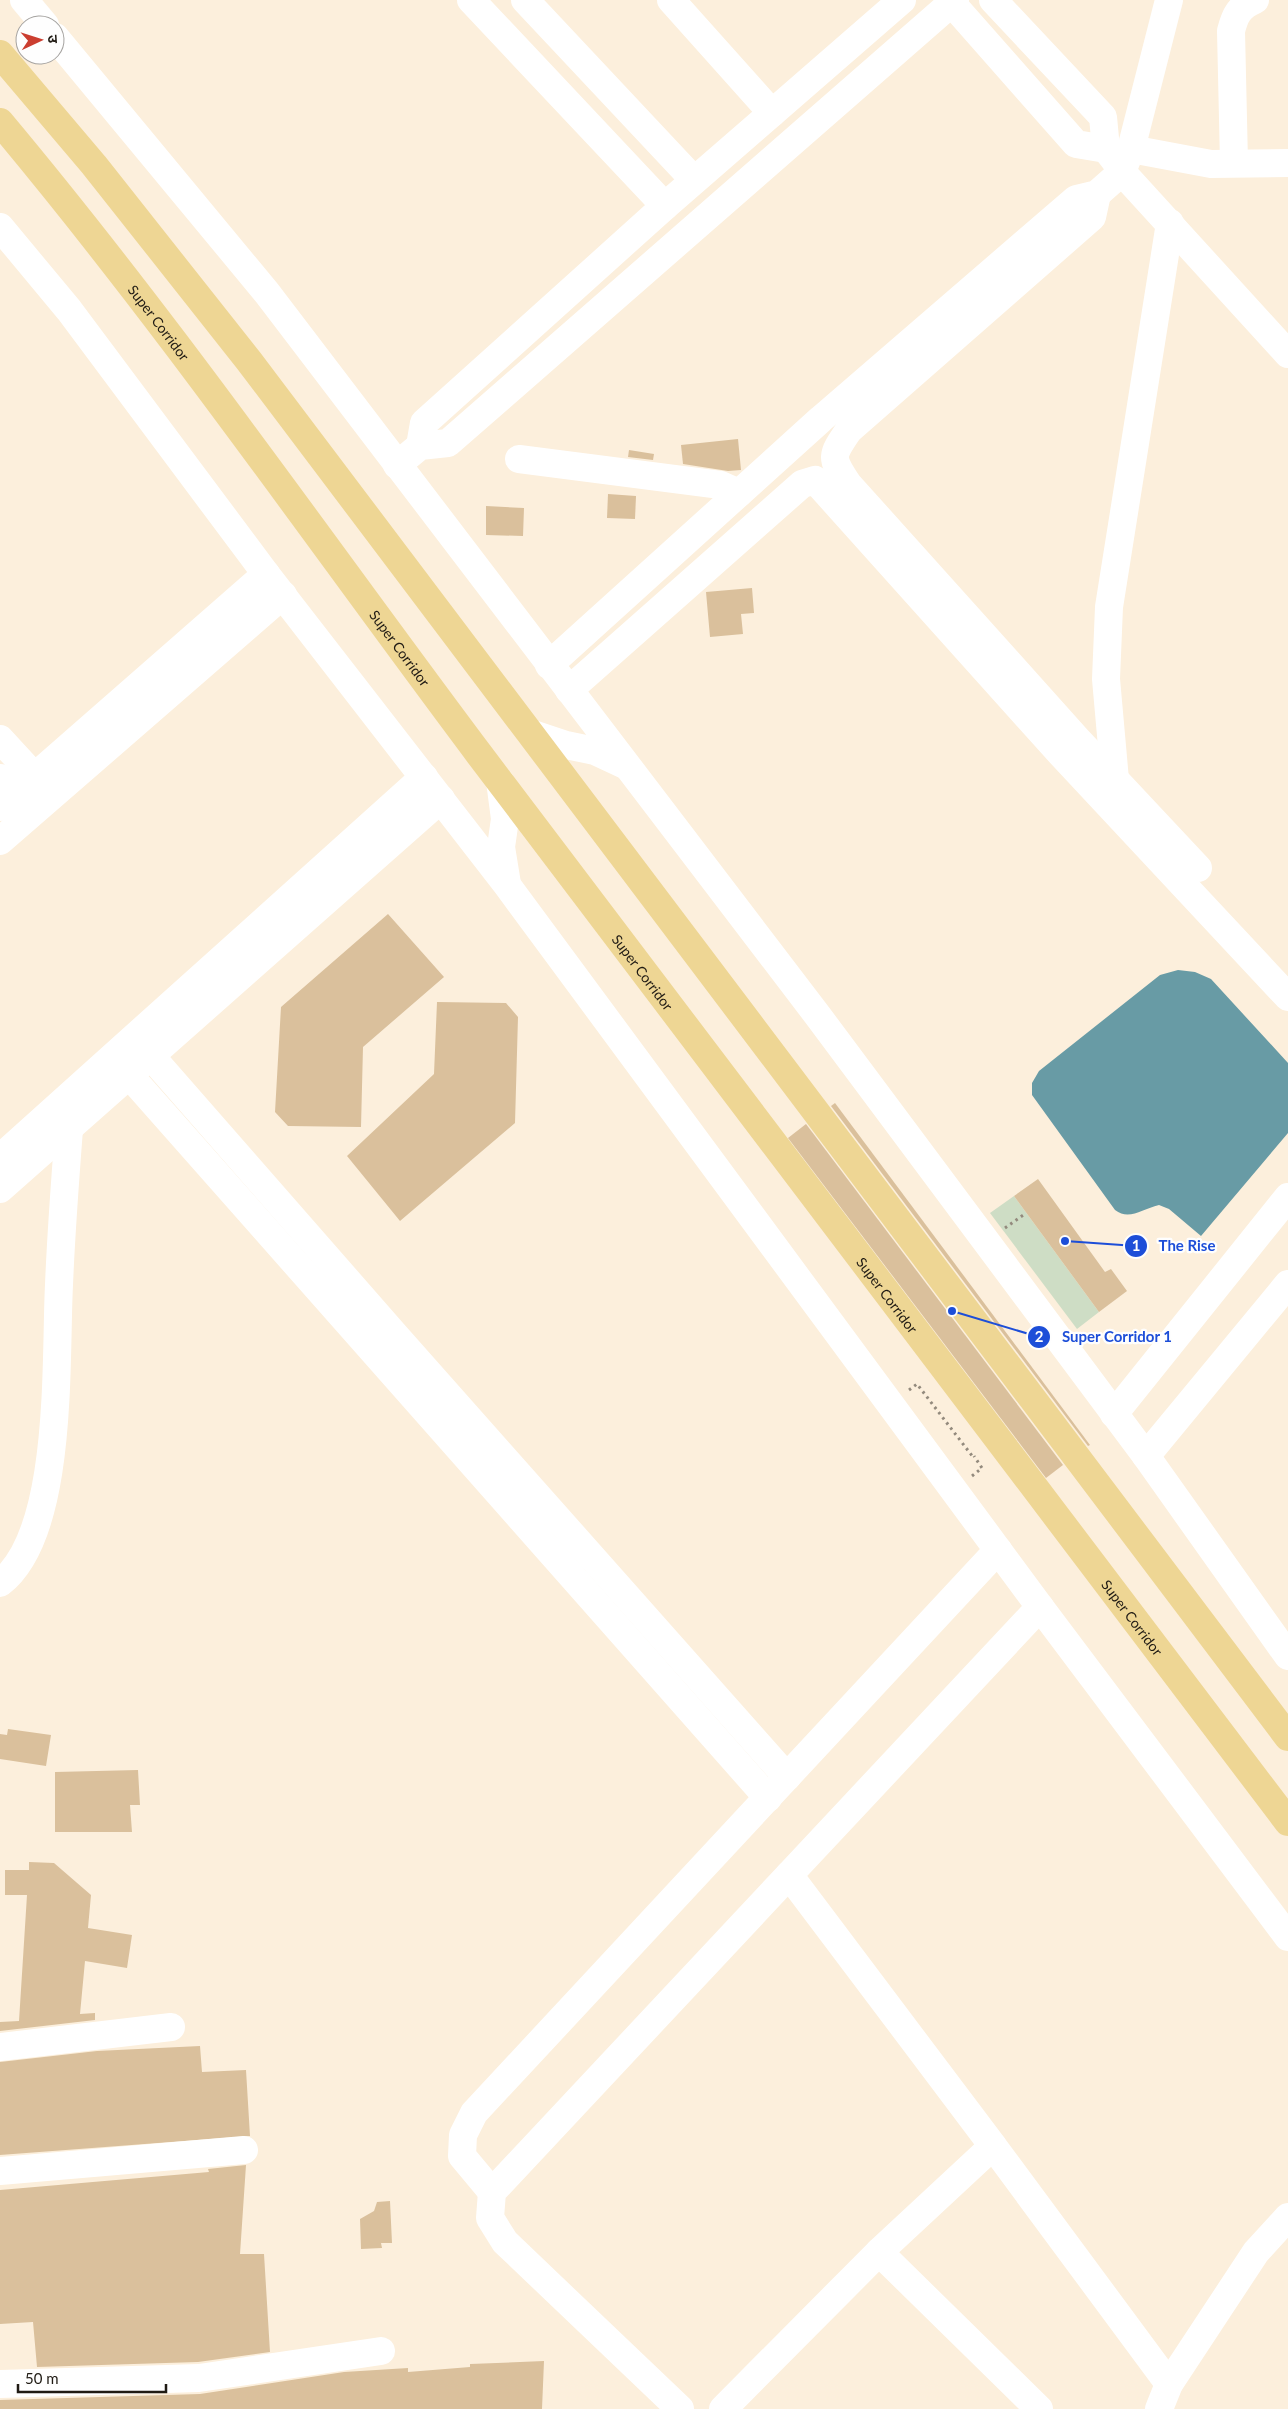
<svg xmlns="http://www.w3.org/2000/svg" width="1288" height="2409" font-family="Lato,'Noto Sans Devanagari',sans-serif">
<rect width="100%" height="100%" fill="#fcefdc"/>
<!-- green -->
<polygon fill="#ceddc5" points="1014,1196 1099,1312 1077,1329 990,1213"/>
<!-- water -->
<path fill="#689ba5" d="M1178,970L1195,972L1211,979L1288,1063V1133L1201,1236L1169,1209L1159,1205C1142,1209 1129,1221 1115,1210L1032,1095V1083L1039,1071L1160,975Z"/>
<!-- building -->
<g fill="#dac09c">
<polygon points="738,439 741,470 728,471 683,464 681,445"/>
<polygon points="629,450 654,454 653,460 628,457"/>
<polygon points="608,494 636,496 635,519 607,518"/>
<polygon points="486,506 524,508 523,536 486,535"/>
<polygon points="752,588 754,613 741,614 743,634 710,637 706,592"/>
<polygon points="388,914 444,977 363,1047 361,1127 288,1126 275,1112 281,1007"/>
<polygon points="437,1002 506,1003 518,1017 515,1123 400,1221 347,1156 434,1074"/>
<polygon points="835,1103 1090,1445 1088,1446 831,1106"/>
<polygon points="806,1124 1063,1465 1046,1478 788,1138"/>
<polygon points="1038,1179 1105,1272 1111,1269 1127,1291 1099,1312 1014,1196"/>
<polygon points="8,1729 51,1735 46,1766 0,1759 0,1734 7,1735"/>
<polygon points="138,1770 140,1805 130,1805 132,1832 55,1832 55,1772"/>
<polygon points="29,1862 54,1863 91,1895 88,1928 132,1935 127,1968 85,1961 80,2014 95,2013 95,2020 0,2031 0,2022 19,2021 27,1895 5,1895 5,1870 29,1870"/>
<polygon points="200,2046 202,2072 246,2070 250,2136 0,2155 0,2062 97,2051"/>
<polygon points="246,2165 240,2254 264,2254 270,2352 198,2362 37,2367 33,2322 0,2324 0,2190 209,2172 208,2169"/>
<polygon points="390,2201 392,2243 381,2243 382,2248 361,2249 360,2219 374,2211 377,2202"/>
<polygon points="544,2361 542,2409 0,2409 0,2400 200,2394 344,2372 408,2368 408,2372 470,2367 470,2364"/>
</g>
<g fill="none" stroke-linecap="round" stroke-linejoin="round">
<!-- path -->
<g stroke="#938a7d" stroke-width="3" stroke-dasharray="2.5 4" stroke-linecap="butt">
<polyline points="1005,1228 1026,1213"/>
<polyline points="909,1390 917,1384 973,1457"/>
<polyline points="972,1476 982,1468 974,1456"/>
</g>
<!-- minor -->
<g stroke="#fff" stroke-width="28">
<polyline points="24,0 45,25"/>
<polyline points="471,0 665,206"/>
<polyline points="525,0 694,180"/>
<polyline points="671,0 772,113"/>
<polyline points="949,0 1076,144 1106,149"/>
<polyline points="993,0 1103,117 1106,149 1116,162"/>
<polyline points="55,37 267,293 818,1016 1146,1456 1288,1656"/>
<polyline points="1131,149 1211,164 1288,163"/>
<path d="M1234,163L1231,31C1235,15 1239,7 1255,0"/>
<polyline points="1122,172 1131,149 1169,0"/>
<path d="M1097,194L1092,217L849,430C831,456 830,457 848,484L1077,739L1198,868"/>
<polyline points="0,227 69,310 266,574 507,885 1040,1607 1288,1937"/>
<polyline points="420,446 424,423 665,206 902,0"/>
<polyline points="519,459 721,485 739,493"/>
<polyline points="397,465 420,446 448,443 955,0"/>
<polyline points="549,665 821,419 1076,199 1097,194 1122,172 1288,354"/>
<polyline points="569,690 802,484 815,480 1060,753 1288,997"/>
<polyline points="530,733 566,745 595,751 625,765"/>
<polyline points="0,739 35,777"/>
<polyline points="0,778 15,794"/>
<polyline points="1115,780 1106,679 1109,607 1170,223"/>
<polyline points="500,781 505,819 501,847 507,884"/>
<polyline points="0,807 266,574"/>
<polyline points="0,841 283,595"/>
<polyline points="135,1038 394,1334 787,1777"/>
<polyline points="114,1058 768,1798"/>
<polyline points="0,1158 424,777"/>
<polyline points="0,1189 441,799"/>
<polyline points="1114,1414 1288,1197"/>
<polyline points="1146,1456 1288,1284"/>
<path d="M0,1583C64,1534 55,1360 59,1285C61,1233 65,1181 69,1129"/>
<polyline points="0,2047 171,2027"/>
<polyline points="993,2146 1169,2384"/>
<polyline points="0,2171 244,2150"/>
<polyline points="492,2192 462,2156 463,2135 474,2113 998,1550"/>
<polyline points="0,2384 199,2378 381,2351"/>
<polyline points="680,2409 505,2242 490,2218 492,2192 789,1875"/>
<polyline points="723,2409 879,2252"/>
<polyline points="1039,2409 879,2252 993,2146 789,1875 1040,1607"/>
<polyline points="1159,2409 1169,2384 1256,2252 1288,2217"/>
</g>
<!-- major -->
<g stroke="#eed694" stroke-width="28">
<polyline points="0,54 94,165 249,361 1288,1737"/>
<path id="s1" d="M0,122C170,325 320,542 479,754C747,1111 1018,1466 1288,1822"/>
</g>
</g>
<g text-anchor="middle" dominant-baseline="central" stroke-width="4.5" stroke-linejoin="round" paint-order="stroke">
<!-- street labels -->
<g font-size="14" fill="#201b14" stroke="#fefefe">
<text stroke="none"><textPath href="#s1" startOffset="256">Super Corridor</textPath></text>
<text stroke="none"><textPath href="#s1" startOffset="661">Super Corridor</textPath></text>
<text stroke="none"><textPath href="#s1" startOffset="1066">Super Corridor</textPath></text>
<text stroke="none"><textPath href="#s1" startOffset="1471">Super Corridor</textPath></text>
<text stroke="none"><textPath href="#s1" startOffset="1876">Super Corridor</textPath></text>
</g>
</g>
<!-- callouts -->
<path fill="none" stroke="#1d4ed8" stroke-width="2" d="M1065 1241L1136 1246M952 1311L1039 1337"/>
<g fill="#1d4ed8" stroke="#fefefe" stroke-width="2">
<circle cx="1065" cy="1241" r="5"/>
<circle cx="952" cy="1311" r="5"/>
<circle cx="1136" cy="1246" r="12"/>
<circle cx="1039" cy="1337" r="12"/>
</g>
<g font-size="15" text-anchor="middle" font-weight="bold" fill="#fff">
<text x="1136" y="1251">1</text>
<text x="1039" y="1342">2</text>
</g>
<g font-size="15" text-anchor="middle" font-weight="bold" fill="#1d4ed8" stroke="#fefefe" stroke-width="4.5" stroke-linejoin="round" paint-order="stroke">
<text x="1187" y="1251">The Rise</text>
<text x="1117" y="1342">Super Corridor 1</text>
</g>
<!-- north arrow -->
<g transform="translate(40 40) rotate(86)"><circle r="24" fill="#fefefe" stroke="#a5a3a0"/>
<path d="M0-4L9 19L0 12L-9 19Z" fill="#cb3e30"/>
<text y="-8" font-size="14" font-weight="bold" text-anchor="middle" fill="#201b14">उ</text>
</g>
<!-- scale -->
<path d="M18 2384v8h148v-8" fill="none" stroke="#201b14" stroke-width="2.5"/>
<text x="25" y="2384" font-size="15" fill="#201b14" stroke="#fefefe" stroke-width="4" paint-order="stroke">50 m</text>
</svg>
